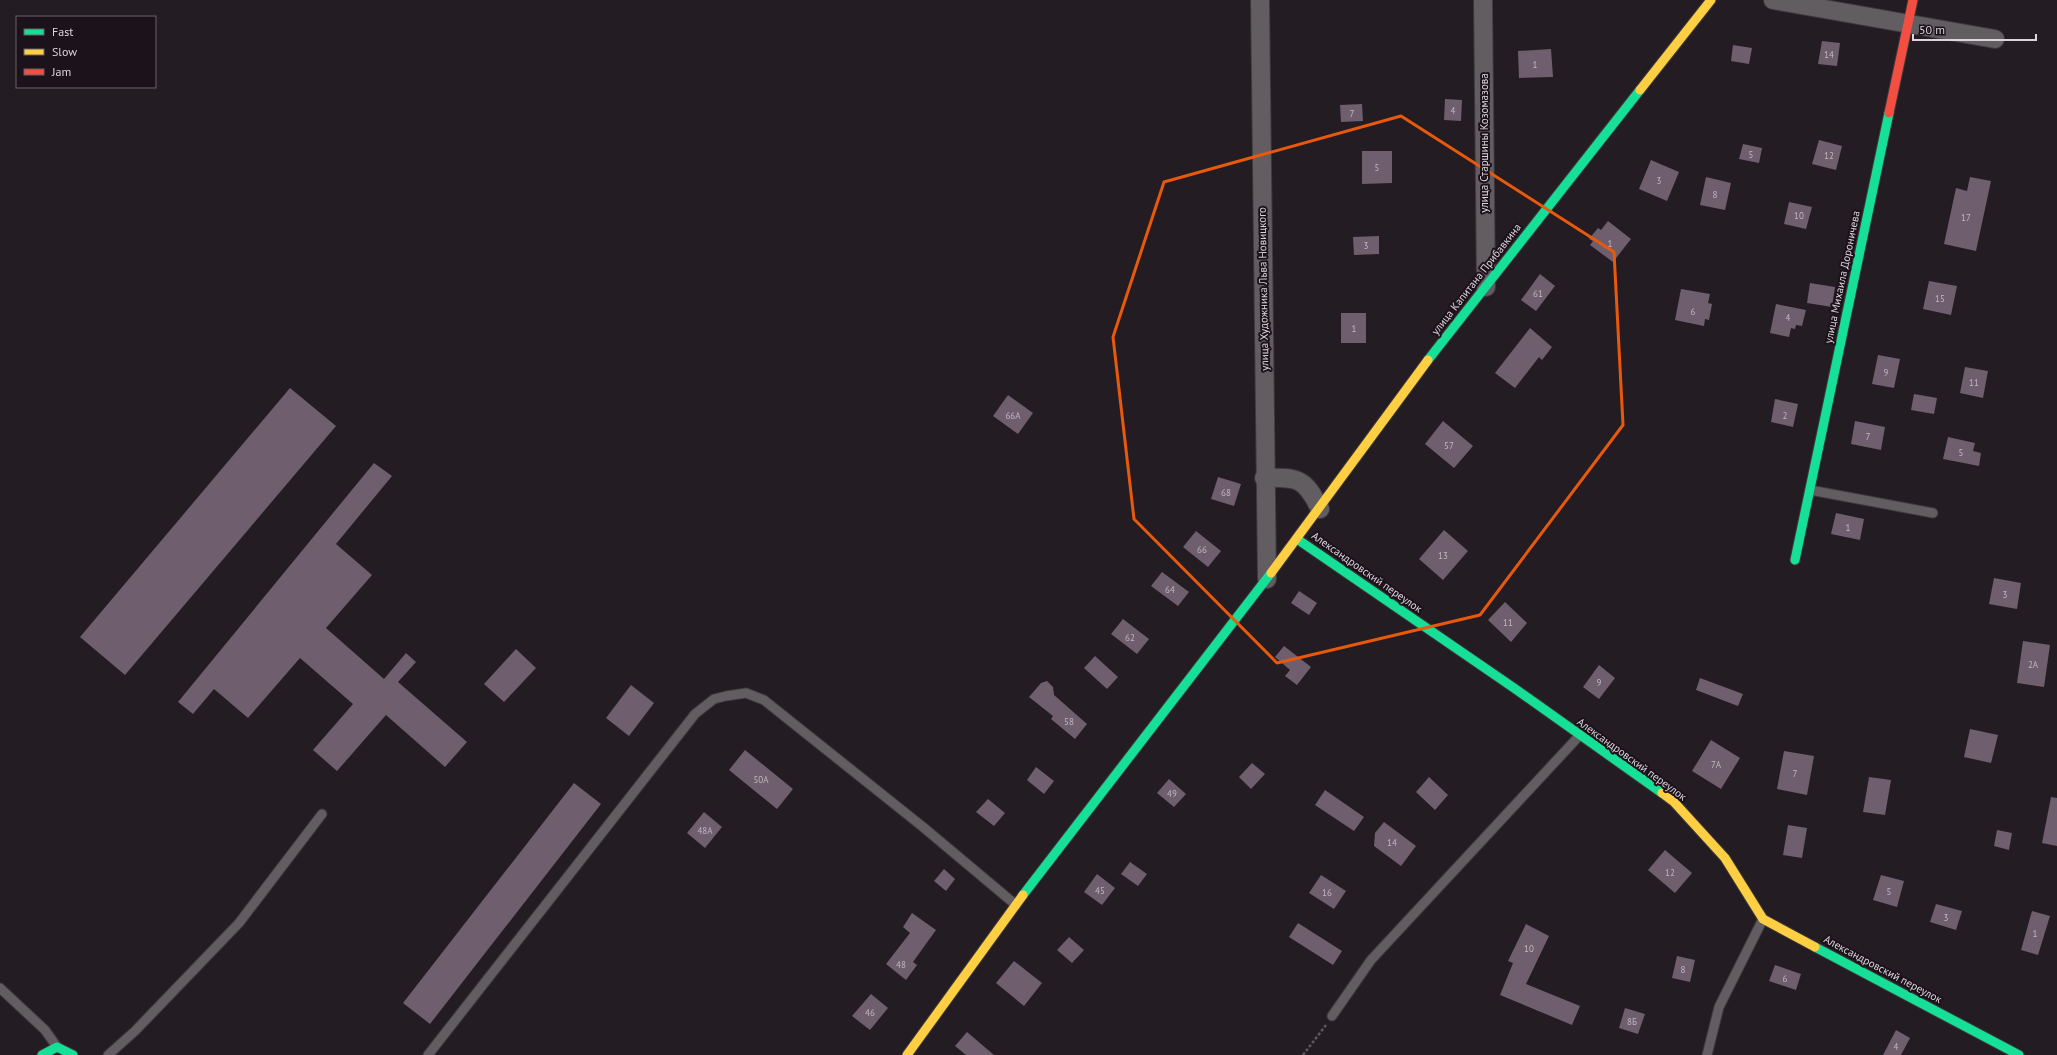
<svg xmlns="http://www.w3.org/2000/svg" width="2057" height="1055" font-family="'PT Sans',sans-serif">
<rect width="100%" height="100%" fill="#231d23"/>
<!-- building -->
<g fill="#6e5e6e">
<polygon points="1822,41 1840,43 1837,66 1818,64"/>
<polygon points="1733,45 1752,48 1749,64 1731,61"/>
<polygon points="1551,49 1553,77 1519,78 1518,51"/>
<polygon points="1445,99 1462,100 1461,121 1444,120"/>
<polygon points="1362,104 1363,121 1341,122 1340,105"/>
<polygon points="1819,140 1842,146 1836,170 1812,164"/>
<polygon points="1743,144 1762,148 1759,163 1739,159"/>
<polygon points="1362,151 1392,151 1392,183 1362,184"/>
<polygon points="1651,160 1679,172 1667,201 1639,189"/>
<polygon points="1706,177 1731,183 1725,210 1700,205"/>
<polygon points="1970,177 1991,181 1976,251 1944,244 1956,188 1967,191"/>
<polygon points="1789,202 1812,207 1806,229 1784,224"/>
<polygon points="1608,221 1631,239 1613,262 1590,245 1593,241 1589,239 1598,228 1601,230"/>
<polygon points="1379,236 1379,254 1354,255 1353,237"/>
<polygon points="1540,274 1555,286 1536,311 1521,300"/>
<polygon points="1929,281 1957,286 1951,315 1923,309"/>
<polygon points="1810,283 1835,287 1832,307 1807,303"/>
<polygon points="1681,289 1710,294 1708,303 1712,304 1709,320 1705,319 1704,326 1675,320"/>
<polygon points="1776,304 1806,310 1802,326 1796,325 1795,329 1791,328 1789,337 1770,333"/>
<rect x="1341" y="313" width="25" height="30"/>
<polygon points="1530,328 1552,347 1542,360 1539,357 1515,388 1495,373"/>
<polygon points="1878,355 1900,359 1894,388 1872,384"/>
<polygon points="1965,367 1988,371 1983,398 1960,393"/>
<polygon points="290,388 336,426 125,675 80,637"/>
<polygon points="1914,394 1937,398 1934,414 1911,410"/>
<polygon points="1008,395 1033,413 1018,434 993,416"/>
<polygon points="1775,399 1798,404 1793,427 1771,422"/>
<polygon points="1443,421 1473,446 1454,468 1425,444"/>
<polygon points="1855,421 1885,427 1881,450 1851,444"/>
<polygon points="1948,437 1975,443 1973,451 1981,453 1979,466 1943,459"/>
<polygon points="374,463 392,476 336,544 372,575 326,628 384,679 406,653 416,662 398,682 467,742 445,767 386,715 337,771 313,750 353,704 300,658 248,718 214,689 193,714 178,702"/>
<polygon points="1218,477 1241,484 1234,506 1211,499"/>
<polygon points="1836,513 1864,519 1860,540 1831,534"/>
<polygon points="1444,530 1468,551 1443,580 1419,559"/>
<polygon points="1196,531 1221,551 1208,567 1183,547"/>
<polygon points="1162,572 1189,592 1178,606 1151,586"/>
<polygon points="1994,578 2021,583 2017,609 1989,604"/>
<polygon points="1299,591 1317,603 1309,615 1291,603"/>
<polygon points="1505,602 1527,623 1511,642 1488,620"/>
<polygon points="1123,619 1149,639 1137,654 1111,634"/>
<polygon points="2023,641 2050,645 2044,687 2017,683"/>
<polygon points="1284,646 1311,667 1297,685 1285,676 1290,670 1275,657"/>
<polygon points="516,649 536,668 504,702 484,684"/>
<polygon points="1095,656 1118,677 1107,689 1084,668"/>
<polygon points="1599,665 1615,678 1599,699 1583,687"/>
<polygon points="1700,678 1743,694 1738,706 1696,690"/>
<polygon points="1047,681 1053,687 1054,695 1087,724 1075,739 1051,719 1053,716 1029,697 1041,683"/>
<polygon points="631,685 654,703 629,736 606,718"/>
<polygon points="1970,729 1998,735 1991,763 1964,757"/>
<polygon points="1711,740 1740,758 1721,789 1692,771"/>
<polygon points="745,750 793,789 777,809 729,770"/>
<polygon points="1784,751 1814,756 1807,795 1777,789"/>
<polygon points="1252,763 1265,774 1251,789 1239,777"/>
<polygon points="1036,767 1054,781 1044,794 1027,780"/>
<polygon points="1429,777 1448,795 1435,810 1416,792"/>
<polygon points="1869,777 1891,780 1885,815 1863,812"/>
<polygon points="1169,779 1186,794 1174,807 1157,793"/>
<polygon points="574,783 601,804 430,1024 403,1003"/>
<polygon points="1325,790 1364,817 1354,831 1315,805"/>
<polygon points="2051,797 2057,798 2057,846 2042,843"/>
<polygon points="988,799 1005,813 994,826 976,812"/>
<polygon points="704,812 722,827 705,848 687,833"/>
<polygon points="1384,822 1416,846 1401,866 1374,846 1375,833"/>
<polygon points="1788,825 1807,828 1802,858 1783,855"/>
<polygon points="1997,830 2012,833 2009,850 1994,846"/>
<polygon points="1665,850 1692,873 1675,893 1648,870"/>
<polygon points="1130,862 1147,874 1138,886 1121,874"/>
<polygon points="944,869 955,879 946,891 934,881"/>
<polygon points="1097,874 1115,888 1102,905 1084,892"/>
<polygon points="1321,875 1346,891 1334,909 1309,893"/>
<polygon points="1881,875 1904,881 1897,907 1873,900"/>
<polygon points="1936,904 1962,911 1956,930 1930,922"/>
<polygon points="2032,911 2050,916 2038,955 2021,950"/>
<polygon points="912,913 936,930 913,962 917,965 906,980 886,964 910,933 903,927"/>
<polygon points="1298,923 1342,951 1333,965 1289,937"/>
<polygon points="1526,924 1549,936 1526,984 1580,1006 1572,1025 1500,995 1513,963 1508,961"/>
<polygon points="1069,937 1084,950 1072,963 1057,950"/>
<polygon points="1677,956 1695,960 1690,982 1672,978"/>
<polygon points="1014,961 1042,983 1024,1006 996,983"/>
<polygon points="1775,965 1801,974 1796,990 1769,981"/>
<polygon points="871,994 888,1008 870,1030 852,1016"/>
<polygon points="1625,1008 1645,1014 1638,1034 1619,1028"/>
<polygon points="1896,1030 1910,1038 1901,1055 1883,1055"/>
<polygon points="967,1032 994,1055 966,1055 955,1046"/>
</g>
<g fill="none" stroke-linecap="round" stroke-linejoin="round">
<!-- lane casing -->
<g stroke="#3e393d" stroke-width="11">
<g id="lane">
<polyline points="1810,490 1933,513"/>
<polyline points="0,988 45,1030 57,1047"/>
<polyline points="1332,1016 1371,960 1580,735"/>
<polyline points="108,1055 135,1031 239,923 322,814"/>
<polyline points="428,1055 695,714 714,699 726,696 746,693 764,700 923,827 1016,905"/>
<polyline points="1707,1055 1719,1007 1763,919"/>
</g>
</g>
<!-- street casing -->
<g stroke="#3e393d" stroke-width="20">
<g id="street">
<polyline points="1260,0 1267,579"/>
<polyline points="1483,0 1486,287"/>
<polyline points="1773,0 1995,39"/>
<path d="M1264,478C1298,477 1305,478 1320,509"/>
</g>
</g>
<!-- fast casing -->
<g stroke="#3e393d" stroke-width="11">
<g id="fast">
<polyline points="1428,360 1640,90"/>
<polyline points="1297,539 1514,688 1662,793"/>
<polyline points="1795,560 1889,113"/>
<polyline points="1023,895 1271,573"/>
<polyline points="1815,947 2019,1055"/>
<polyline points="42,1055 57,1047 73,1055"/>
</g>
</g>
<!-- slow casing -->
<g stroke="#3e393d" stroke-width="11">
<g id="slow">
<polyline points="1640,90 1711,0"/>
<polyline points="1271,573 1428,360"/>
<polyline points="1662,793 1674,802 1725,858 1763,919 1815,947"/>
<polyline points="907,1055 1023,895"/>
</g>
</g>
<!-- jam casing -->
<g stroke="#3e393d" stroke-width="11">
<polyline id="jam" points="1889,113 1913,0"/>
</g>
<!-- path -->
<polyline stroke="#5b585b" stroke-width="2.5" stroke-dasharray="3 2" stroke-linecap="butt" points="1303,1055 1326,1025"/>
<!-- lane -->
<use href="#lane" stroke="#615d61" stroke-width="9"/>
<!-- street -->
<use href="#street" stroke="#615d61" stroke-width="18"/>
<!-- fast -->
<use href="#fast" stroke="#16e098" stroke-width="9"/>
<!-- slow -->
<use href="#slow" stroke="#ffcf43" stroke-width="9"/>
<!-- jam -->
<use href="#jam" stroke="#f24e42" stroke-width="9"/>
</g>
<!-- marked area -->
<path fill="none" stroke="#e8590c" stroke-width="3" stroke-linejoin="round" d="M1401,116L1614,252L1623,425L1480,615L1277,663L1134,519L1113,337L1164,182Z"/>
<g text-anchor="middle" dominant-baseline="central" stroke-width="4" stroke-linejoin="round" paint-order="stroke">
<!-- number labels -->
<g font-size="9" fill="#c0b7c0">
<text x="1829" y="54">14</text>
<text x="1535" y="64">1</text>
<text x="1453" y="110">4</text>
<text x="1352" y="113">7</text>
<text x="1751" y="154">5</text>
<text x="1829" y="155">12</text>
<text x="1377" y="167">5</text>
<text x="1659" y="180">3</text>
<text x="1715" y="194">8</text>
<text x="1799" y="215">10</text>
<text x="1966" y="217">17</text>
<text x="1610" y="243">1</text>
<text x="1366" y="245">3</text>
<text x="1538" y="293">61</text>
<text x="1940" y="298">15</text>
<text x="1693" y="311">6</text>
<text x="1788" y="317">4</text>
<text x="1354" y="328">1</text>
<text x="1886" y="372">9</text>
<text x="1974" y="382">11</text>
<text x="1013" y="415">66А</text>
<text x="1785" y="415">2</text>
<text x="1868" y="436">7</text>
<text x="1449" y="445">57</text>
<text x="1961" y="452">5</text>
<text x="1226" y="492">68</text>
<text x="1848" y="527">1</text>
<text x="1202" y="549">66</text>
<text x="1443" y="555">13</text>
<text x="1170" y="589">64</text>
<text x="2005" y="594">3</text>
<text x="1508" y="622">11</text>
<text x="1130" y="637">62</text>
<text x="2033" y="664">2А</text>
<text x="1599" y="682">9</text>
<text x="1069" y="721">58</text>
<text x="1716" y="764">7А</text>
<text x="1795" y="773">7</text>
<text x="761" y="779">50А</text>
<text x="1172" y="793">49</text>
<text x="705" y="830">48А</text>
<text x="1392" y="842">14</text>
<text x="1670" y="872">12</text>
<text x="1100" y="890">45</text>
<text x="1889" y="891">5</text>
<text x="1327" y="892">16</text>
<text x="1946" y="917">3</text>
<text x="2035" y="933">1</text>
<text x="1529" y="948">10</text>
<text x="901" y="964">48</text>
<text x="1683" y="969">8</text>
<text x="1785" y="978">6</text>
<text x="870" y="1012">46</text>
<text x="1632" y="1021">8Б</text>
<text x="1896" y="1046">4</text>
</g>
<!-- street labels -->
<g font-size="11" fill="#dcd5db" stroke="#1c121b">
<text transform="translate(1484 143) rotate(-90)">улица Старшины Козомазова</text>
<text transform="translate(1842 277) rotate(-78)">улица Михаила Дороничева</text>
<text transform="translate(1476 279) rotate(-52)">улица Капитана Прибавкина</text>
<text transform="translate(1263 289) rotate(-91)">улица Художника Льва Новицкого</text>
<text transform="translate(1367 572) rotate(35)">Александровский переулок</text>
<text transform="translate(1632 759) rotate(36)">Александровский переулок</text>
<text transform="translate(1883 969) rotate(28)">Александровский переулок</text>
</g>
</g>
<!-- legend -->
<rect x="16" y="16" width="140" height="72" fill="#1c121b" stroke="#696068"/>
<rect x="24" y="29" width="20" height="6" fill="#16e098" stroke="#696068"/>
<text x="52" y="36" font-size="12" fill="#dcd5db">Fast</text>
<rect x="24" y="49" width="20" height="6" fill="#ffcf43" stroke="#696068"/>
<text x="52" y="56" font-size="12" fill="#dcd5db">Slow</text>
<rect x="24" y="69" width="20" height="6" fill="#f24e42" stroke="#696068"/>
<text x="52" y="76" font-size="12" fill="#dcd5db">Jam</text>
<!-- scale -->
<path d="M1913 34v6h123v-6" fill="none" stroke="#dcd5db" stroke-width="2"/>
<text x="1919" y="34" font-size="12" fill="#dcd5db" stroke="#1c121b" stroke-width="3" paint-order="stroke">50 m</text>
</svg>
